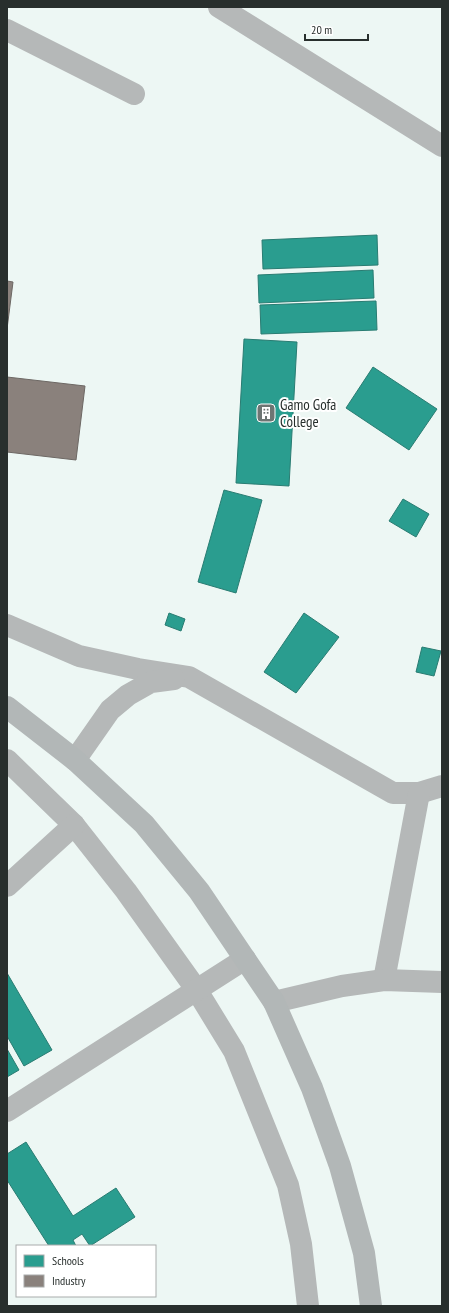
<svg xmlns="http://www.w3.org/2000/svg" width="449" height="1313" font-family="'PT Sans Narrow',sans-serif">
<rect width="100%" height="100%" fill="#edf7f4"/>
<!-- schools -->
<g fill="#2a9d8f" stroke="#297c72">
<polygon points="377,235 378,265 263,269 262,240"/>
<polygon points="373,270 374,298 259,303 258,275"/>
<polygon points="376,301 377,330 261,334 260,305"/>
<polygon points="244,339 297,342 289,486 236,483"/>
<polygon points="373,367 437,409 409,450 346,408"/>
<polygon points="224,490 262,500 236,593 198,582"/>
<polygon points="403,499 429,514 416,537 389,521"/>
<polygon points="169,613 185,619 181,631 165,625"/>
<polygon points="304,613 339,637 296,693 264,672"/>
<polygon points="422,647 441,651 434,676 416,672"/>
<polygon points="7,973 52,1050 24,1066 7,1036"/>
<polygon points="7,1049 19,1070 7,1077"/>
<polygon points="26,1142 73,1216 116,1188 135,1217 90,1246 82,1234 73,1240 76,1246 49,1246 7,1180 7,1154"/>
</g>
<!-- industry -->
<g fill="#8a817c" stroke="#6d6864">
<polygon points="7,281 13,282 7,329"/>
<polygon points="7,377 85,386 76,460 7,452"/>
</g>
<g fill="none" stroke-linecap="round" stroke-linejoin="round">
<!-- street -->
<g stroke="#b5b8b8" stroke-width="22">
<polyline points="219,7 442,146"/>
<polyline points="7,30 134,94"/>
<polyline points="7,625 79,656 138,669 189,677 393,793 419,793 442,786"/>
<polyline points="7,760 74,825 126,891 196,989 234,1051 288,1185 301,1244 308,1306"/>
<polyline points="75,760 110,710 128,695 151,682 174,679"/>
<polyline points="7,886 74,825"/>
<polyline points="384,980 419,793"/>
<polyline points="274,1002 342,986 384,980 442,982"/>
<polyline points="7,1111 245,959"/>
</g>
<!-- secondary -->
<polyline stroke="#b2b7b7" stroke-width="22" points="7,707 75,760 144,824 199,891 274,1002 312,1088 340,1166 364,1253 371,1306"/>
</g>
<!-- icons -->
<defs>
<g id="building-square" transform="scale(1)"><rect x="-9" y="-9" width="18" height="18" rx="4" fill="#6d7573" stroke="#fff"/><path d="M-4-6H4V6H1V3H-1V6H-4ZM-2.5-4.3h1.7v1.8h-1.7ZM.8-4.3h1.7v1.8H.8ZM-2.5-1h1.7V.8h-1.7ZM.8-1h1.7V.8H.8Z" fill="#fff"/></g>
</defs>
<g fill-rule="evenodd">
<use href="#building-square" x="266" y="413"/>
</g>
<g text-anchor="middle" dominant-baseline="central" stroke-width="4" stroke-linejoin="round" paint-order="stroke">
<!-- poi labels -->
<g font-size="15" fill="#282f2d" stroke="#fff" text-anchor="start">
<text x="280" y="404">Gamo Gofa<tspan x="280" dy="17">College</tspan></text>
</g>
</g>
<!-- border -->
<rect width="449" height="1313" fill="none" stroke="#282f2d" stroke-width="16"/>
<!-- legend -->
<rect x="16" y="1245" width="140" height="52" fill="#ffffff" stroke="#a9acab"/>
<rect x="24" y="1255" width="20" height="12" fill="#2a9d8f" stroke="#a9acab"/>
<text x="52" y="1265" font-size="12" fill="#282f2d">Schools</text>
<rect x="24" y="1275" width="20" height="12" fill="#8a817c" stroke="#a9acab"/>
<text x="52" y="1285" font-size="12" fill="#282f2d">Industry</text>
<!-- scale -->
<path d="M305 34v6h63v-6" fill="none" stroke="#282f2d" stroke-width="2"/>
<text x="311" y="34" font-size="12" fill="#282f2d" stroke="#ffffff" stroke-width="3" paint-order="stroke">20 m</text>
</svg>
